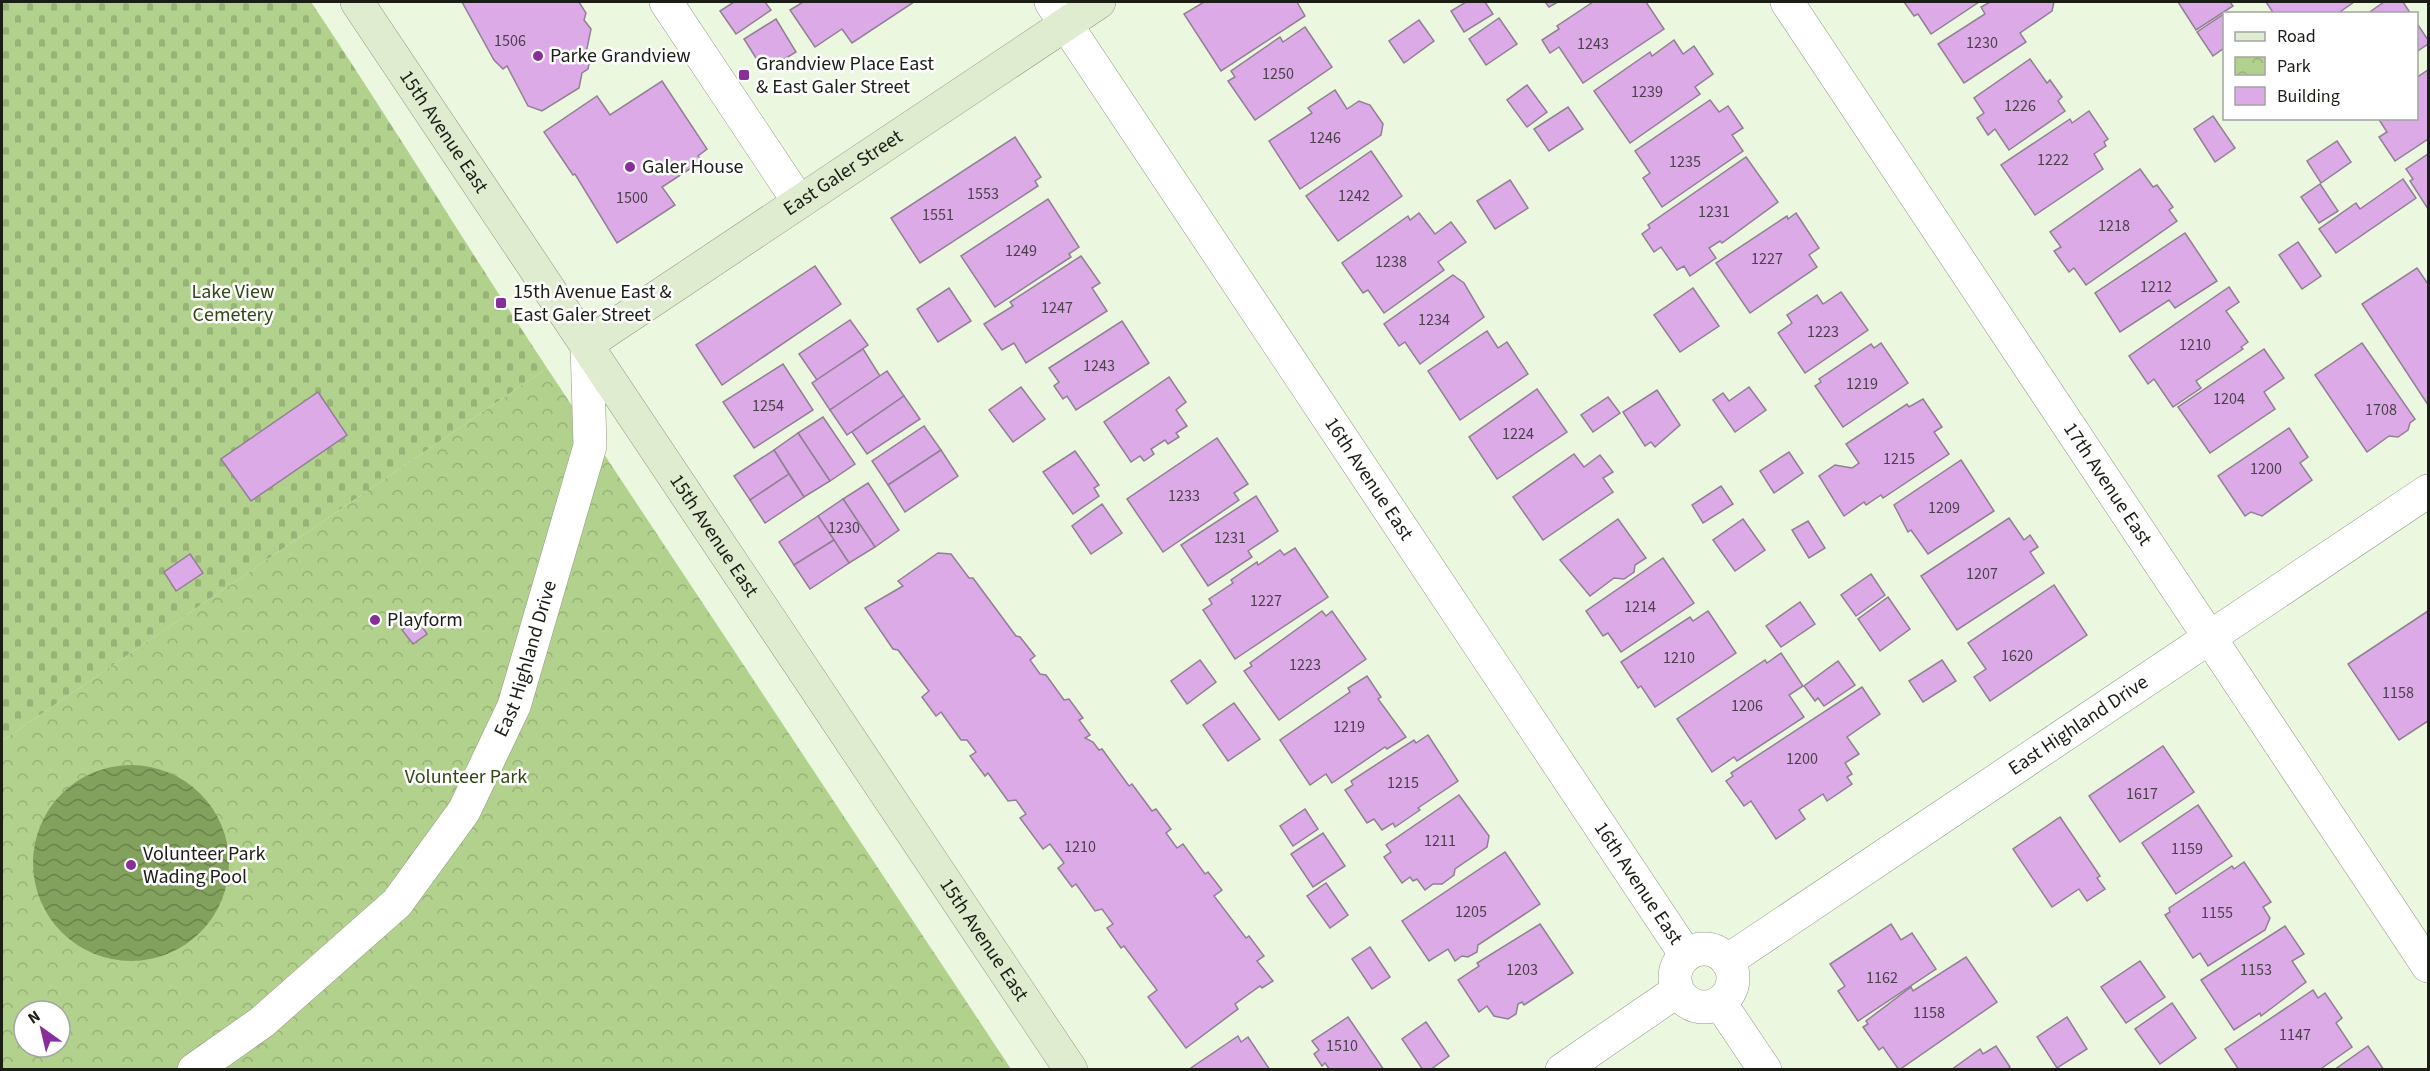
<svg xmlns="http://www.w3.org/2000/svg" width="2430" height="1071" font-family="'Source Sans 3',sans-serif">
<defs>
<pattern id="cemetery-stones" width="16" height="16" patternUnits="userSpaceOnUse" patternTransform="scale(1.5)"><rect width="16" height="16" fill="#b1d18c"/><path d="M2 7V4a2 2 0 0 1 4 0v3zM10 15v-3a2 2 0 0 1 4 0v3z" fill="#98b378"/></pattern>
<pattern id="park-crowns" width="20" height="18" patternUnits="userSpaceOnUse" patternTransform="scale(1.5)"><rect width="20" height="18" fill="#b1d18c"/><path d="M2 6a3 3 0 1 1 6 0M12 15a3 3 0 1 1 6 0" fill="none" stroke="#98b378"/></pattern>
<pattern id="water-waves" width="16" height="10" patternUnits="userSpaceOnUse" patternTransform="scale(1.5)"><rect width="16" height="10" fill="#82a15c"/><path d="M0 5q4-4 8 0t8 0" fill="none" stroke="#6a834b"/></pattern>
</defs>
<rect width="100%" height="100%" fill="#ebf7de"/>
<!-- cemetery -->
<path fill="url(#cemetery-stones)" d="M2,2H311C392,123 467,247 547,368L2,741Z"/>
<!-- park -->
<path fill="url(#park-crowns)" fill-rule="evenodd" d="M547,368L1011,1069L2,1070V741ZM24,1011H60V1047H24Z"/>
<!-- water -->
<circle fill="url(#water-waves)" cx="131" cy="863" r="98"/>
<!-- building -->
<g fill="#ddaae8" stroke="#918094" stroke-width="1.5">
<polygon points="462,2 579,2 586,13 584,20 591,29 585,58 590,59 588,69 582,73 579,88 542,111 528,106 507,66 503,69 494,60"/>
<polygon points="734,2 765,2 771,10 736,34 720,11"/>
<polygon points="803,2 914,2 852,43 842,29 815,47 790,10"/>
<polygon points="1204,2 1297,2 1305,16 1221,71 1184,14"/>
<polygon points="1466,2 1485,2 1493,14 1464,32 1451,11"/>
<polygon points="1545,2 1558,2 1549,7"/>
<polygon points="1593,2 1646,2 1664,29 1583,83 1559,47 1550,53 1542,40 1559,29 1557,26"/>
<polygon points="1904,2 1979,2 1931,34 1918,14 1914,16"/>
<polygon points="1990,2 2054,2 2052,11 2020,33 2026,42 1964,83 1938,44 1985,14 1981,7"/>
<polygon points="2178,2 2230,2 2233,6 2196,30"/>
<polygon points="2266,2 2354,2 2337,14 2274,14"/>
<polygon points="2384,2 2403,2 2411,14 2367,14"/>
<polygon points="2224,14 2224,48 2213,56 2197,32"/>
<polygon points="1499,18 1517,44 1486,65 1469,39"/>
<polygon points="776,19 796,52 773,66 770,61 761,66 744,39"/>
<polygon points="1419,20 1434,41 1404,63 1389,41"/>
<polygon points="2416,22 2428,40 2428,44 2416,52"/>
<polygon points="1305,27 1332,67 1255,120 1228,81 1235,77 1231,71 1280,37 1283,42"/>
<polygon points="1674,40 1683,54 1694,46 1713,74 1695,87 1700,94 1630,143 1594,91 1650,52 1652,56"/>
<polygon points="2030,59 2047,83 2050,80 2062,97 2058,101 2065,111 2009,150 1995,129 1988,135 1977,118 1984,113 1974,98"/>
<polygon points="2428,70 2428,139 2395,161 2379,137 2387,132 2378,118 2416,118 2416,78"/>
<polygon points="662,81 707,149 698,156 702,161 662,187 675,205 617,243 575,174 573,175 544,132 597,96 610,115"/>
<polygon points="1527,85 1547,112 1527,127 1507,100"/>
<polygon points="1335,90 1347,109 1359,101 1370,105 1383,124 1381,135 1300,189 1269,141 1312,113 1308,108"/>
<polygon points="1710,100 1719,112 1728,106 1743,128 1732,135 1743,151 1662,207 1643,178 1650,173 1635,151"/>
<polygon points="1568,107 1583,129 1549,151 1534,129"/>
<polygon points="2089,111 2108,139 2104,142 2106,146 2094,154 2103,169 2035,215 2001,165 2070,119 2072,123"/>
<polygon points="2213,116 2235,148 2215,162 2194,129"/>
<polygon points="1015,137 1041,177 1035,181 1038,186 920,263 891,218"/>
<polygon points="2337,141 2351,162 2321,183 2307,161"/>
<polygon points="1371,151 1402,196 1338,241 1306,196"/>
<polygon points="2428,154 2428,209 2410,181 2413,179 2406,169"/>
<polygon points="1746,157 1778,202 1722,243 1720,241 1709,248 1716,258 1690,276 1684,266 1677,270 1661,247 1654,252 1642,234 1650,228 1648,225"/>
<polygon points="2140,169 2153,187 2157,185 2173,207 2169,210 2177,221 2086,285 2074,268 2069,272 2054,251 2061,247 2050,232"/>
<polygon points="2403,179 2416,198 2336,253 2319,229 2356,203 2360,209"/>
<polygon points="1510,180 1528,208 1495,229 1477,201"/>
<polygon points="2320,184 2338,211 2319,223 2301,197"/>
<polygon points="1048,199 1079,247 1069,254 1071,257 995,307 961,256"/>
<polygon points="1419,213 1435,234 1451,222 1466,242 1438,262 1444,270 1384,313 1368,290 1363,293 1342,263 1408,216 1410,220"/>
<polygon points="1796,213 1819,248 1809,255 1817,267 1750,313 1716,263 1787,216 1788,219"/>
<polygon points="2185,233 2217,281 2175,308 2169,300 2120,332 2095,293"/>
<polygon points="2298,242 2321,276 2302,289 2279,255"/>
<polygon points="1081,256 1100,283 1092,288 1107,311 1026,363 1014,343 1002,350 984,324 1013,306 1010,302"/>
<polygon points="815,266 841,304 722,385 696,345"/>
<polygon points="2417,268 2428,284 2428,405 2362,304"/>
<polygon points="1453,275 1464,283 1484,317 1420,364 1405,342 1399,346 1384,324"/>
<polygon points="2229,287 2239,302 2226,311 2248,342 2241,347 2243,349 2196,381 2201,388 2173,407 2154,379 2148,384 2129,356"/>
<polygon points="949,288 971,321 938,342 917,309"/>
<polygon points="1693,288 1719,326 1680,352 1654,315"/>
<polygon points="1841,292 1868,330 1805,373 1778,333 1792,323 1787,315 1817,295 1823,304"/>
<polygon points="850,320 868,345 817,380 799,354"/>
<polygon points="1122,321 1149,363 1076,410 1067,396 1063,399 1054,386 1059,382 1049,368"/>
<polygon points="1487,331 1498,348 1507,342 1528,374 1460,420 1428,371"/>
<polygon points="1881,343 1908,383 1843,427 1815,386 1821,382 1819,379 1871,344 1874,348"/>
<polygon points="2362,343 2415,419 2410,423 2408,430 2398,437 2389,436 2367,452 2315,375"/>
<polygon points="863,349 880,376 830,410 812,383"/>
<polygon points="2264,349 2284,378 2264,392 2275,409 2210,453 2178,407"/>
<polygon points="783,364 813,410 754,448 723,402"/>
<polygon points="887,371 904,396 847,435 830,410"/>
<polygon points="1169,377 1186,402 1176,410 1187,426 1176,433 1179,437 1168,444 1165,440 1151,449 1154,454 1144,461 1140,456 1131,462 1104,422"/>
<polygon points="1021,387 1045,419 1013,442 989,410"/>
<polygon points="1749,387 1766,410 1735,432 1713,400 1723,393 1729,401"/>
<polygon points="1537,389 1567,432 1497,479 1469,437"/>
<polygon points="1657,390 1680,425 1655,447 1651,442 1645,446 1623,412"/>
<polygon points="318,392 347,435 251,501 221,459"/>
<polygon points="904,396 920,419 867,454 852,432"/>
<polygon points="1608,397 1620,413 1593,432 1581,415"/>
<polygon points="1923,399 1942,427 1934,432 1949,454 1883,498 1881,495 1866,505 1864,502 1844,516 1819,476 1835,465 1852,468 1859,463 1846,444 1907,404 1909,407"/>
<polygon points="823,417 855,464 830,481 798,433"/>
<polygon points="924,426 941,450 888,485 872,461"/>
<polygon points="2289,428 2308,457 2300,463 2312,480 2262,516 2251,512 2245,516 2218,476"/>
<polygon points="798,433 830,481 804,497 774,450"/>
<polygon points="1217,438 1248,484 1234,493 1239,500 1163,552 1127,499"/>
<polygon points="774,450 789,474 750,500 734,476"/>
<polygon points="941,450 958,476 905,512 888,485"/>
<polygon points="1075,451 1099,485 1094,488 1099,496 1073,514 1043,472"/>
<polygon points="1789,452 1803,473 1774,493 1760,471"/>
<polygon points="1574,454 1584,467 1600,455 1613,472 1603,478 1613,492 1543,540 1513,497"/>
<polygon points="1961,460 1994,511 1928,554 1911,530 1908,532 1894,505"/>
<polygon points="789,474 804,497 765,523 750,500"/>
<polygon points="868,483 899,530 875,547 843,499"/>
<polygon points="1721,486 1733,504 1703,523 1692,505"/>
<polygon points="1256,496 1278,531 1248,551 1252,557 1208,586 1181,545"/>
<polygon points="843,499 875,547 849,563 818,516"/>
<polygon points="1102,504 1122,533 1091,554 1072,526"/>
<polygon points="818,516 834,540 794,565 779,542"/>
<polygon points="2009,518 2024,540 2030,535 2038,547 2030,552 2044,573 1957,630 1921,576"/>
<polygon points="1618,519 1646,558 1635,565 1634,572 1624,579 1614,578 1590,596 1560,560"/>
<polygon points="1743,519 1765,550 1735,571 1713,540"/>
<polygon points="1808,521 1825,548 1809,558 1792,530"/>
<polygon points="834,540 849,563 810,589 794,565"/>
<polygon points="1295,548 1328,597 1235,659 1203,610 1212,604 1209,599 1233,583 1231,580 1257,562 1258,565 1280,550 1284,555"/>
<polygon points="938,553 951,554 969,578 973,578 1016,636 1020,637 1035,656 1030,660 1040,674 1046,675 1064,700 1069,699 1083,718 1079,720 1090,735 1085,738 1093,742 1099,750 1102,749 1129,786 1132,784 1152,811 1156,809 1171,829 1166,833 1177,848 1183,844 1205,874 1208,872 1222,890 1214,896 1246,938 1249,936 1264,956 1257,961 1273,981 1262,988 1260,986 1235,1004 1238,1009 1186,1048 1148,997 1157,990 1124,946 1121,948 1107,928 1113,924 1102,909 1095,911 1076,884 1072,887 1058,868 1064,863 1050,844 1043,849 1020,818 1026,814 1016,800 1008,801 988,773 985,776 970,756 976,752 967,740 961,740 941,712 936,716 922,697 929,691 898,650 893,649 865,608 903,586 898,581"/>
<polygon points="190,554 203,573 176,591 164,572"/>
<polygon points="1663,558 1694,603 1621,652 1608,633 1603,636 1586,611"/>
<polygon points="1871,574 1885,595 1856,616 1841,595"/>
<polygon points="2054,585 2087,635 1990,701 1974,677 1986,669 1968,643"/>
<polygon points="1888,597 1910,629 1880,651 1858,619"/>
<polygon points="1800,602 1815,624 1781,647 1766,626"/>
<polygon points="1322,611 1326,616 1332,611 1366,659 1279,720 1244,671 1252,666 1250,663"/>
<polygon points="1708,611 1736,653 1655,707 1641,686 1638,688 1621,662 1690,617 1693,621"/>
<polygon points="2428,611 2428,721 2399,740 2348,664"/>
<polygon points="417,619 427,634 413,644 402,630"/>
<polygon points="1781,653 1803,686 1789,695 1804,717 1737,761 1734,757 1712,772 1677,719 1765,660 1767,663"/>
<polygon points="1200,660 1216,682 1187,704 1171,681"/>
<polygon points="1942,660 1956,681 1923,702 1909,681"/>
<polygon points="1838,661 1855,685 1824,706 1818,698 1815,701 1804,686"/>
<polygon points="1367,676 1381,697 1378,699 1406,737 1387,749 1385,747 1332,783 1326,774 1310,785 1280,740 1350,692 1348,688"/>
<polygon points="1862,687 1880,714 1847,737 1859,754 1845,763 1852,774 1847,777 1852,784 1827,801 1823,794 1799,810 1805,819 1776,839 1751,801 1744,806 1726,781 1733,776 1731,773"/>
<polygon points="1234,703 1260,739 1228,761 1203,725"/>
<polygon points="1428,735 1458,781 1418,808 1420,810 1395,827 1393,823 1382,830 1374,819 1367,823 1345,790 1353,785 1351,781 1414,740 1416,743"/>
<polygon points="2163,746 2194,792 2120,842 2089,796"/>
<polygon points="1459,795 1489,836 1487,847 1455,869 1454,875 1442,884 1433,884 1425,890 1417,879 1413,881 1410,877 1402,883 1384,857 1391,852 1386,845"/>
<polygon points="2198,805 2232,856 2176,894 2142,843"/>
<polygon points="1305,809 1318,829 1293,846 1280,826"/>
<polygon points="2060,817 2100,876 2097,878 2105,889 2087,901 2079,889 2052,907 2013,849"/>
<polygon points="1323,833 1345,866 1313,887 1291,854"/>
<polygon points="1505,852 1540,904 1478,945 1477,952 1468,957 1462,956 1455,961 1448,949 1429,961 1402,921"/>
<polygon points="2244,862 2271,902 2263,907 2270,918 2265,930 2208,966 2200,953 2193,958 2165,915 2170,912 2169,908 2232,866 2234,869"/>
<polygon points="1326,883 1348,915 1330,928 1307,896"/>
<polygon points="1540,924 1573,973 1524,1005 1522,1002 1518,1004 1516,1014 1508,1019 1494,1016 1487,1006 1479,1012 1458,980 1479,966 1477,963"/>
<polygon points="1891,924 1901,940 1912,933 1936,969 1858,1021 1838,991 1845,986 1830,964"/>
<polygon points="2285,926 2304,954 2292,961 2306,982 2261,1016 2260,1013 2234,1030 2201,980"/>
<polygon points="1370,947 1390,977 1372,989 1352,959"/>
<polygon points="1966,957 1997,1002 1899,1070 1883,1047 1879,1050 1863,1027 1868,1024 1866,1021 1911,987 1913,991"/>
<polygon points="2140,961 2165,997 2126,1023 2101,987"/>
<polygon points="2313,990 2318,998 2325,993 2342,1018 2336,1023 2352,1047 2319,1070 2239,1070 2225,1049"/>
<polygon points="2172,1003 2196,1038 2160,1064 2135,1029"/>
<polygon points="1348,1017 1384,1070 1330,1070 1325,1063 1322,1066 1314,1054 1319,1050 1312,1041"/>
<polygon points="2067,1017 2087,1049 2057,1068 2037,1037"/>
<polygon points="1426,1022 1449,1056 1430,1070 1423,1070 1402,1039"/>
<polygon points="1238,1036 1241,1042 1248,1037 1270,1070 1188,1070"/>
<polygon points="1996,1046 2010,1067 2007,1070 1951,1070 1980,1049 1983,1054"/>
<polygon points="2368,1046 2384,1070 2334,1070"/>
</g>
<g fill="none" stroke-linecap="round" stroke-linejoin="round">
<!-- street casing -->
<g stroke="#8e9a83" stroke-width="34">
<g id="street">
<polyline points="666,2 799,202"/>
<path id="s1" d="M1051,2L1686,955"/>
<path id="s2" d="M1787,2L2428,966"/>
<circle cx="1704" cy="978" r="29"/>
<path id="s3" d="M1727,961L2428,491"/>
<polyline points="1720,1003 1765,1070"/>
<path id="s4" d="M194,1070L262,1022L397,903L464,811L514,706L590,446L587,344"/>
<polyline points="1562,1070 1677,991"/>
</g>
</g>
<!-- secondary casing -->
<g stroke="#8e9a83" stroke-width="34">
<g id="secondary">
<path id="s5" d="M357,2L1071,1070"/>
<path id="s6" d="M587,344L1099,2"/>
</g>
</g>
<!-- street -->
<use href="#street" stroke="#fff" stroke-width="33"/>
<!-- secondary -->
<use href="#secondary" stroke="#e0ecd0" stroke-width="33"/>
</g>
<!-- markers -->
<g fill="#872e9a" stroke="#fff" stroke-width="2">
<circle cx="538" cy="56" r="6"/>
<rect x="738" y="69" width="12" height="12" rx="3"/>
<circle cx="630" cy="167" r="6"/>
<rect x="495" y="297" width="12" height="12" rx="3"/>
<circle cx="375" cy="620" r="6"/>
<circle cx="131" cy="865" r="6"/>
</g>
<g text-anchor="middle" dominant-baseline="central" stroke-width="5" stroke-linejoin="round" paint-order="stroke">
<!-- number labels -->
<g font-size="16" fill="#4b414a">
<text x="510" y="41">1506</text>
<text x="1982" y="43">1230</text>
<text x="1593" y="44">1243</text>
<text x="1278" y="74">1250</text>
<text x="1647" y="92">1239</text>
<text x="2020" y="106">1226</text>
<text x="1325" y="138">1246</text>
<text x="2053" y="160">1222</text>
<text x="1685" y="162">1235</text>
<text x="983" y="194">1553</text>
<text x="1354" y="196">1242</text>
<text x="632" y="198">1500</text>
<text x="1714" y="212">1231</text>
<text x="938" y="215">1551</text>
<text x="2114" y="226">1218</text>
<text x="1021" y="251">1249</text>
<text x="1767" y="259">1227</text>
<text x="1391" y="262">1238</text>
<text x="2156" y="287">1212</text>
<text x="1057" y="308">1247</text>
<text x="1434" y="320">1234</text>
<text x="1823" y="332">1223</text>
<text x="2195" y="345">1210</text>
<text x="1099" y="366">1243</text>
<text x="1862" y="384">1219</text>
<text x="2229" y="399">1204</text>
<text x="768" y="406">1254</text>
<text x="2381" y="410">1708</text>
<text x="1518" y="434">1224</text>
<text x="1899" y="459">1215</text>
<text x="2266" y="469">1200</text>
<text x="1184" y="496">1233</text>
<text x="1944" y="508">1209</text>
<text x="844" y="528">1230</text>
<text x="1230" y="538">1231</text>
<text x="1982" y="574">1207</text>
<text x="1266" y="601">1227</text>
<text x="1640" y="607">1214</text>
<text x="2017" y="656">1620</text>
<text x="1679" y="658">1210</text>
<text x="1305" y="665">1223</text>
<text x="2398" y="693">1158</text>
<text x="1747" y="706">1206</text>
<text x="1349" y="727">1219</text>
<text x="1802" y="759">1200</text>
<text x="1403" y="783">1215</text>
<text x="2142" y="794">1617</text>
<text x="1440" y="841">1211</text>
<text x="1080" y="847">1210</text>
<text x="2187" y="849">1159</text>
<text x="1471" y="912">1205</text>
<text x="2217" y="913">1155</text>
<text x="1522" y="970">1203</text>
<text x="2256" y="970">1153</text>
<text x="1882" y="978">1162</text>
<text x="1929" y="1013">1158</text>
<text x="2295" y="1035">1147</text>
<text x="1342" y="1046">1510</text>
</g>
<!-- poi labels -->
<g font-size="20" fill="#1a1e15" stroke="#fff" text-anchor="start">
<text x="550" y="56">Parke Grandview</text>
<text x="756" y="64">Grandview Place East<tspan x="756" dy="23">&amp; East Galer Street</tspan></text>
<text x="642" y="167">Galer House</text>
<text x="513" y="292">15th Avenue East &amp;<tspan x="513" dy="23">East Galer Street</tspan></text>
<text x="387" y="620">Playform</text>
<text x="143" y="854">Volunteer Park<tspan x="143" dy="23">Wading Pool</tspan></text>
</g>
<!-- street labels -->
<g font-size="20" fill="#1a1e15" stroke="#fff">
<text stroke="none"><textPath href="#s5" startOffset="156">15th Avenue East</textPath></text>
<text stroke="none"><textPath href="#s6" startOffset="308">East Galer Street</textPath></text>
<text stroke="none"><textPath href="#s1" startOffset="573">16th Avenue East</textPath></text>
<text stroke="none"><textPath href="#s2" startOffset="579">17th Avenue East</textPath></text>
<text stroke="none"><textPath href="#s5" startOffset="642">15th Avenue East</textPath></text>
<text stroke="none"><textPath href="#s4" startOffset="542">East Highland Drive</textPath></text>
<text stroke="none"><textPath href="#s3" startOffset="423">East Highland Drive</textPath></text>
<text stroke="none"><textPath href="#s1" startOffset="1059">16th Avenue East</textPath></text>
<text stroke="none"><textPath href="#s5" startOffset="1128">15th Avenue East</textPath></text>
</g>
<!-- park labels -->
<g font-size="20" fill="#314614" stroke="#fff">
<text x="233" y="292">Lake View<tspan x="233" dy="23">Cemetery</tspan></text>
<text x="466" y="777">Volunteer Park</text>
</g>
</g>
<!-- border -->
<rect width="2430" height="1071" fill="none" stroke="#1a1e15" stroke-width="6"/>
<!-- legend -->
<rect x="2223" y="12" width="195" height="108" fill="#ffffff" stroke="#a3a5a1" stroke-width="1.5"/>
<rect x="2235" y="32" width="30" height="9" fill="#e0ecd0" stroke="#a3a5a1" stroke-width="1.5"/>
<text x="2277" y="42" font-size="18" fill="#1a1e15">Road</text>
<rect x="2235" y="57" width="30" height="18" fill="url(#park-crowns)" stroke="#a3a5a1" stroke-width="1.5"/>
<text x="2277" y="72" font-size="18" fill="#1a1e15">Park</text>
<rect x="2235" y="87" width="30" height="18" fill="#ddaae8" stroke="#a3a5a1" stroke-width="1.5"/>
<text x="2277" y="102" font-size="18" fill="#1a1e15">Building</text>
<!-- north arrow -->
<g transform="translate(42 1029) rotate(326)"><circle r="28" fill="#ffffff" stroke="#a3a5a1" stroke-width="1.5"/>
<path d="M0-4.5L10 22L0 15L-10 22Z" fill="#872e9a"/>
<text y="-9" font-size="16" font-weight="bold" text-anchor="middle" fill="#1a1e15">N</text>
</g>
</svg>
